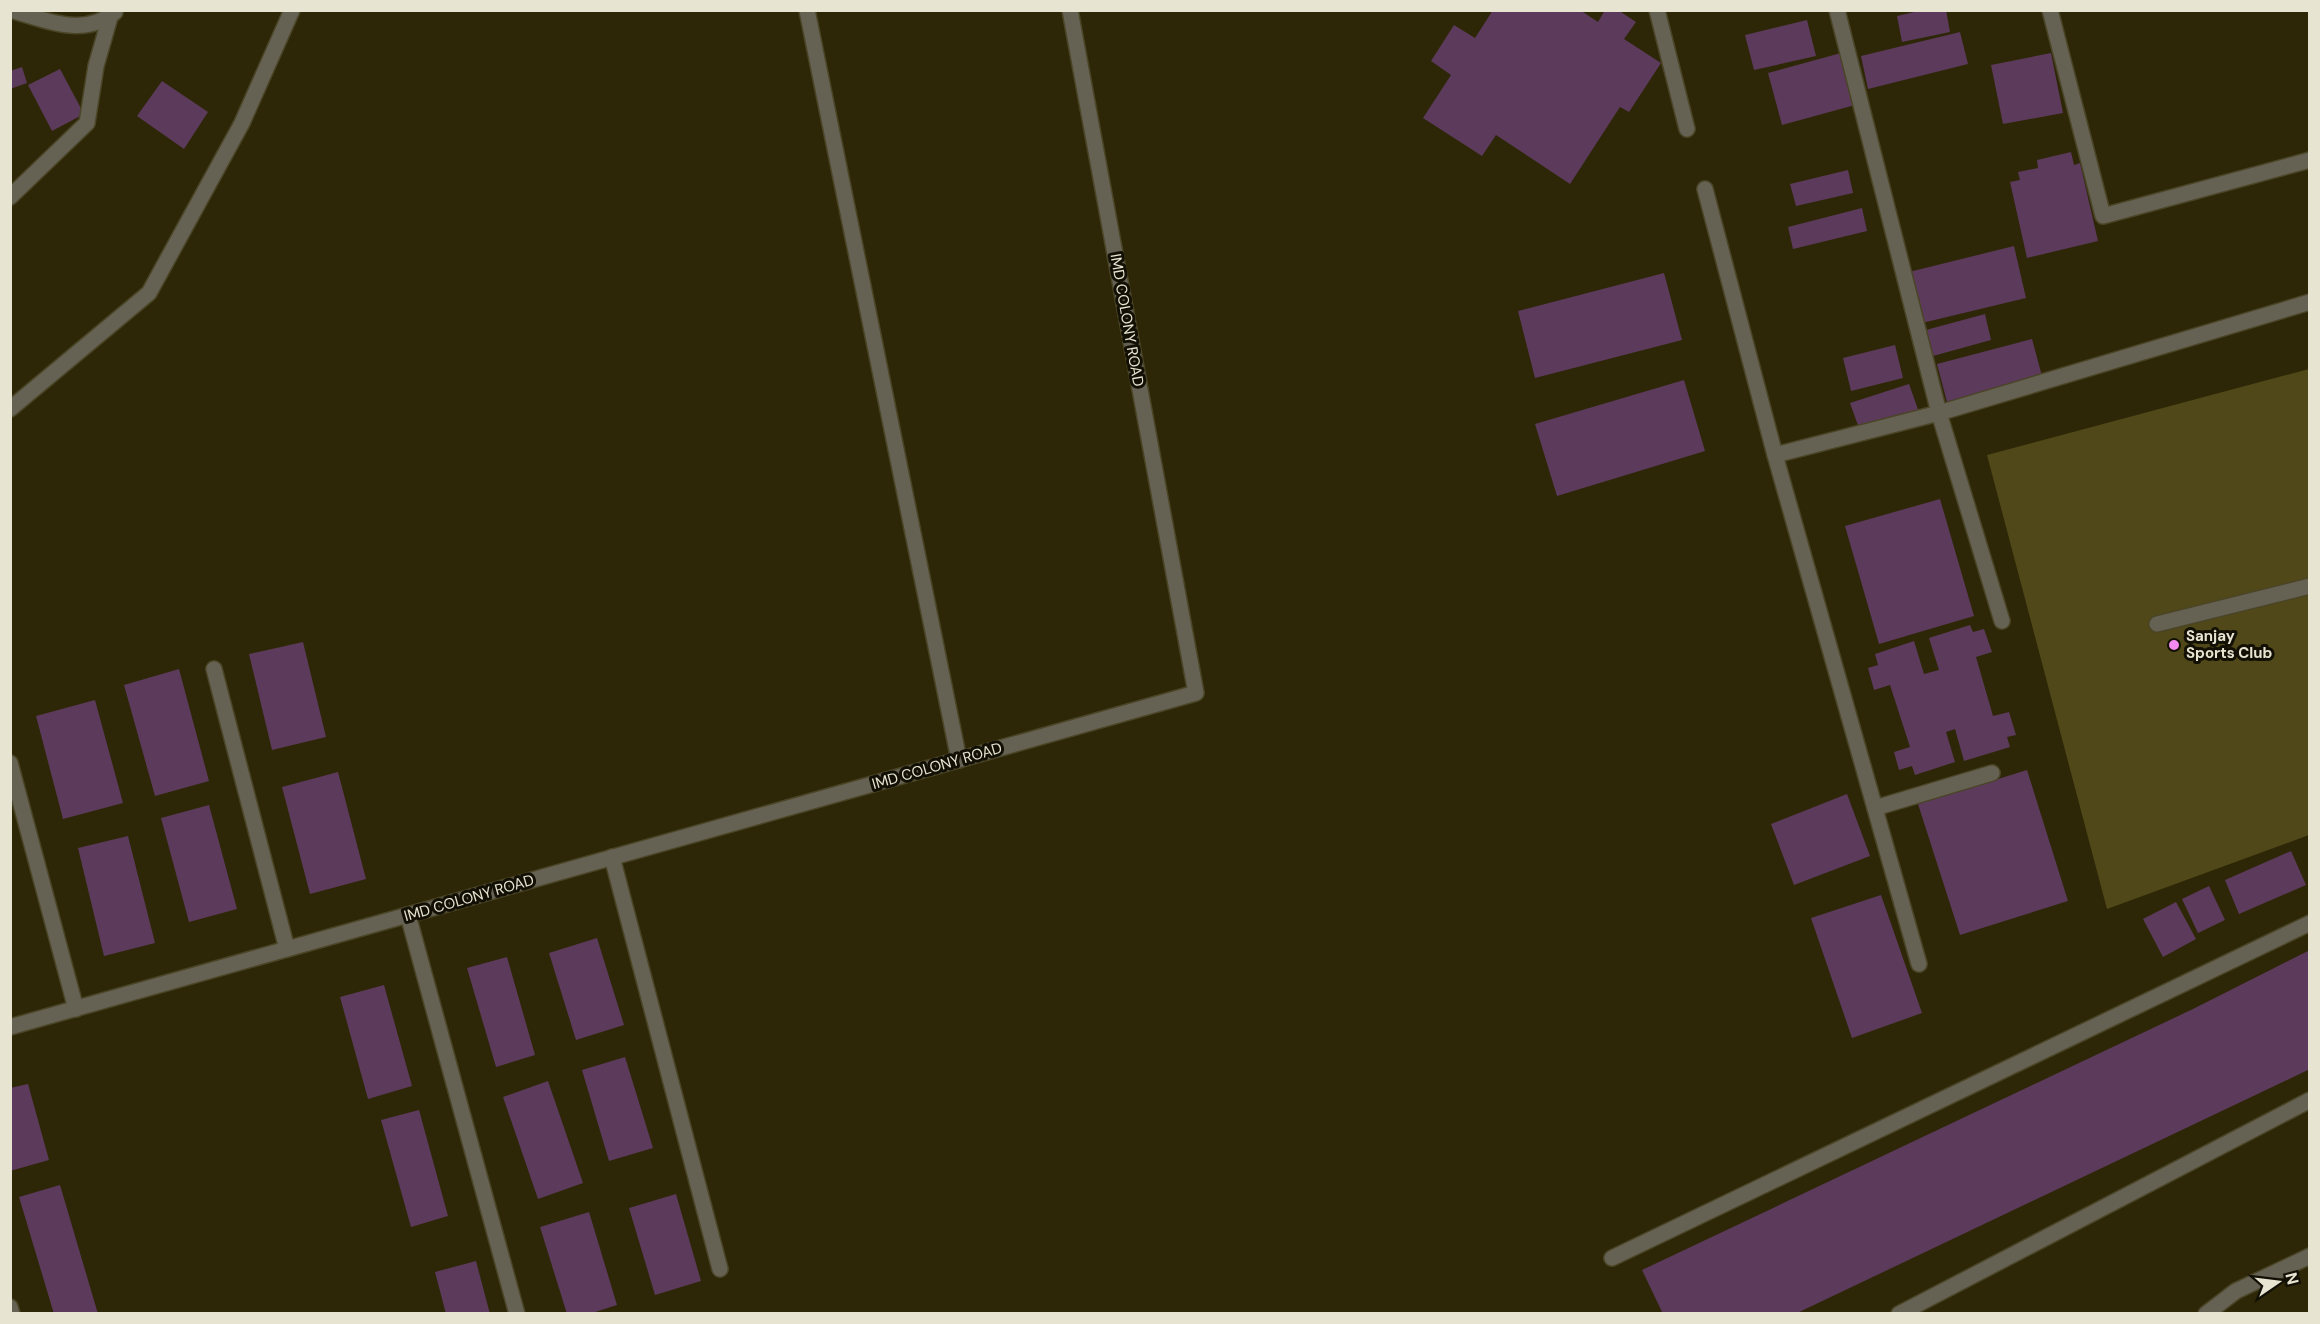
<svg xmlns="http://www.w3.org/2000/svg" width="2320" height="1324" font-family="'DM Sans',sans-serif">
<rect width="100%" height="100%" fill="#2d2707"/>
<!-- grass -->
<polygon fill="#504818" points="2309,369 2309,835 2107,909 1987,455"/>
<!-- building -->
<g fill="#5c3a5b">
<polygon points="1493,10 1580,10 1598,22 1605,10 1618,10 1636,22 1624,39 1661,63 1629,112 1620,107 1570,184 1496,135 1482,156 1423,118 1451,75 1431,61 1454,25 1475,38"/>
<polygon points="1923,10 1946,10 1950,32 1902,42 1897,16"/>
<polygon points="1807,20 1816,56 1754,70 1745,35"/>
<polygon points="1960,32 1968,64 1868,89 1861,56"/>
<polygon points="1841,53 1855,105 1782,125 1768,73"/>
<polygon points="2051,53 2063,113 2003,124 1991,65"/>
<polygon points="22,67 27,83 10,89 10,71"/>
<polygon points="60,69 84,114 52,131 28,85"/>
<polygon points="162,81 208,112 184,149 137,116"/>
<polygon points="2071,152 2074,165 2080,163 2098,241 2027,258 2010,182 2020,180 2018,172 2038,168 2037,160"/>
<polygon points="1848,170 1853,193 1796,206 1790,184"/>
<polygon points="1862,208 1867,231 1793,249 1788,227"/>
<polygon points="2014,246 2026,298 1922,323 1909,272"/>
<polygon points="1664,273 1682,340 1535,378 1518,311"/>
<polygon points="1985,314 1991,340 1933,356 1926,330"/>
<polygon points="2032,339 2042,376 1947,402 1937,364"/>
<polygon points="1895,345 1903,378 1851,391 1843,358"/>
<polygon points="1684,380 1705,451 1557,496 1535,424"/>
<polygon points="1909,384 1920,415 1860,431 1850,403"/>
<polygon points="1940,499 1974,616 1879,644 1845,526"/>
<polygon points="1970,625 1973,632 1984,629 1992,652 1976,657 1993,716 2009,712 2016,735 2007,737 2010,747 1964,761 1955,729 1946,732 1955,762 1915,775 1912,766 1899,770 1894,752 1910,747 1890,685 1874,690 1868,668 1878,665 1875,654 1914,641 1924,674 1939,670 1929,638"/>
<polygon points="303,642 326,737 272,750 249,654"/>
<polygon points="179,669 209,781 155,796 124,685"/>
<polygon points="95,700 123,803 63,819 36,716"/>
<polygon points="2027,770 2068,901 1960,935 1918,804"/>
<polygon points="338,772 366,879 310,894 282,787"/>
<polygon points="1847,794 1870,856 1794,885 1771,824"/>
<polygon points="209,805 237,909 189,922 161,818"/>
<polygon points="128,836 155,943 104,956 78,848"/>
<polygon points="2291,851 2306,885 2239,914 2225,880"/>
<polygon points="2209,886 2225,920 2198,933 2182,899"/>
<polygon points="1881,895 1922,1013 1852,1038 1811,918"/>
<polygon points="2176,902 2196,939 2163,957 2143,919"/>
<polygon points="597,938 624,1025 576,1040 549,953"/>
<polygon points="2310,950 2310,1069 1795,1314 1663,1314 1642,1270 2193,1009"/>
<polygon points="507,957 535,1055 496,1067 467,968"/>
<polygon points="384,985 412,1086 368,1099 340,997"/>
<polygon points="625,1057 653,1148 609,1161 582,1070"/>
<polygon points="548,1081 583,1183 538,1199 503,1097"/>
<polygon points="28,1084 49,1160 10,1171 10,1088"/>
<polygon points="419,1110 448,1216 411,1227 381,1120"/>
<polygon points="60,1185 98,1314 54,1314 19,1197"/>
<polygon points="676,1194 701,1281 655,1295 629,1208"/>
<polygon points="589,1212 617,1305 589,1314 567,1314 540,1227"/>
<polygon points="476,1261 490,1314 446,1314 435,1272"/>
</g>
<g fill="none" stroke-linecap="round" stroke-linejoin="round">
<!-- lane casing -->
<g stroke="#4b4527" stroke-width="18">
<g id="lane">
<polyline points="807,10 959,760"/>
<polyline points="1657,10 1687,129"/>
<polyline points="10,409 149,293 242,123 292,10"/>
<polyline points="2157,624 2310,586"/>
<polyline points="214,669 287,949"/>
<polyline points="10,763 76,1009"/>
<polyline points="612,857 720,1269"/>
<polyline points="408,915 517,1314"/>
<polyline points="10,1027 1196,693 1070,10"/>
<polyline points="1612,1258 2310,923"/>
<polyline points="10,1307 12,1314"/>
<polyline points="1899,1314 2310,1100"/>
<polyline points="2206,1314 2236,1291 2310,1256"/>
</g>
</g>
<!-- street casing -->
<g stroke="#4b4527" stroke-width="18">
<g id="street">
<path d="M11,10C45,20 84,38 115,12"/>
<polyline points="1837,10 1939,413 2002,621"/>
<polyline points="2050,10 2103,216 2310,160"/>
<polyline points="1705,189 1775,455 1919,964"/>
<polyline points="10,197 87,123 96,66 110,17"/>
<polyline points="1775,455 1939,413 2310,302"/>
<polyline points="1875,808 1992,773"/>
</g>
</g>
<!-- lane -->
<use href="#lane" stroke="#656254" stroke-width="15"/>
<!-- street -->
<use href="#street" stroke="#656254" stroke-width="15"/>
</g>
<!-- markers -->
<circle fill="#f389f1" stroke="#121004" stroke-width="2" cx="2174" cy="645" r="6"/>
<g text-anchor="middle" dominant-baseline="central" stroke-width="6" stroke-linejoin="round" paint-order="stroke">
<!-- street labels -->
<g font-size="15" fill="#e7e4d2" stroke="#121004">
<text transform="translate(1127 320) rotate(80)">IMD COLONY ROAD</text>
<text transform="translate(937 766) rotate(-16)">IMD COLONY ROAD</text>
<text transform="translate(469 898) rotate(-16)">IMD COLONY ROAD</text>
</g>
<!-- poi labels -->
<g font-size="15" font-weight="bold" fill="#e7e4d2" stroke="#121004" text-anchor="start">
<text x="2186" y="636">Sanjay<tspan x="2186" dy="17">Sports Club</tspan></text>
</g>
</g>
<!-- border -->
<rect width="2320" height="1324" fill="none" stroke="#e7e4d2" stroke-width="24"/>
<!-- north arrow -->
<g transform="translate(2278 1282) rotate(76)" stroke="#121004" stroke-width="4.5" paint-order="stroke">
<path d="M0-4.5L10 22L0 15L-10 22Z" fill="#e7e4d2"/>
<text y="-9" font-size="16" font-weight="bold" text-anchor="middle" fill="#e7e4d2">N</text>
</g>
</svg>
